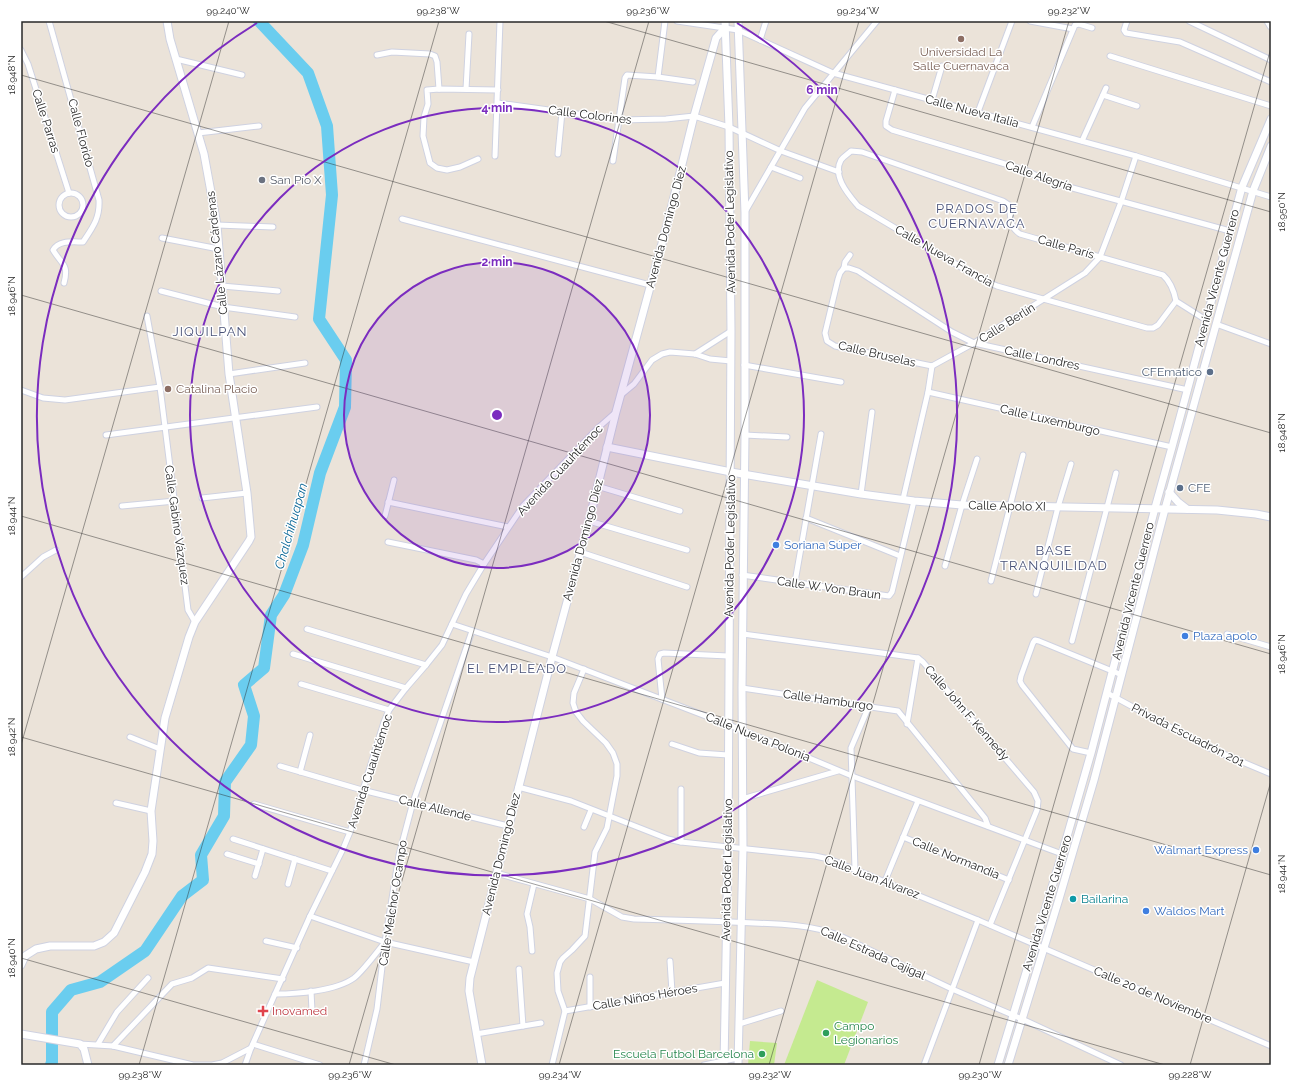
<svg xmlns="http://www.w3.org/2000/svg" width="1292" height="1086" font-family="Raleway,sans-serif">
<rect width="100%" height="100%" fill="#ebe3d9"/>
<!-- pitch -->
<g fill="#c5ea90">
<polygon points="817,980 868,1002 844,1065 784,1065"/>
<polygon points="750,1041 777,1043 774,1065 748,1065"/>
</g>
<g fill="none" stroke-linecap="round" stroke-linejoin="round">
<!-- river -->
<polyline stroke="#6acdef" stroke-width="12" points="51,1065 52,1062 52,1012 71,990 100,982 145,951 182,896 203,880 201,855 224,816 225,782 251,745 254,716 244,685 264,668 271,615 284,595 303,545 320,473 345,407 346,360 319,319 332,195 327,126 308,73 259,21"/>
<!-- street casing -->
<g stroke="#cfd2e1" stroke-width="7">
<g id="street">
<path d="M49,21L99,200C100,218 93,227 83,242C72,242 59,240 53,250C62,265 69,264 64,283"/>
<polyline points="677,21 738,30 833,73 1136,156 1271,197"/>
<polyline points="1030,21 1073,29"/>
<polyline points="1127,21 1124,30 1126,33 1180,42 1271,82"/>
<polyline points="1189,21 1271,60"/>
<polyline points="760,40 766,21"/>
<polyline points="21,50 28,64 69,193"/>
<polyline points="377,55 392,52 430,54 435,56 437,62 439,89"/>
<polyline points="1110,56 1271,106"/>
<polyline points="176,59 242,75"/>
<polyline points="658,77 665,21"/>
<polyline points="466,89 469,34"/>
<polyline points="895,90 886,121 886,126 892,130 1025,170 1047,181 1230,231"/>
<polyline points="1103,95 1137,106"/>
<polyline points="932,100 942,66"/>
<polyline points="498,103 620,120 666,119 694,116 729,127 781,151 839,172"/>
<polyline points="978,112 1012,21"/>
<polyline points="1032,127 1075,25 1079,24 1092,28"/>
<polyline points="198,133 259,126"/>
<polyline points="1082,141 1106,88"/>
<path d="M851,151L862,152L1003,201L1009,205C1012,218 1008,226 1020,234L1163,275C1171,282 1174,291 1176,301L1158,325L1153,328H1147L997,286L981,279L858,206C848,194 832,176 841,160C844,156 848,154 851,151Z"/>
<polyline points="558,154 562,112"/>
<polyline points="495,156 500,21"/>
<polyline points="478,159 460,167 447,170 437,168 430,163 423,136 424,117 428,104 427,90 439,89 498,90"/>
<polyline points="613,161 625,78 627,75 658,77 693,82"/>
<polyline points="771,167 800,178"/>
<circle cx="71" cy="205" r="12"/>
<polyline points="745,212 805,108 877,21"/>
<polyline points="402,219 650,285"/>
<polyline points="217,225 273,227"/>
<polyline points="162,238 219,249"/>
<polyline points="844,268 849,268 858,271 952,332 974,343 1188,390"/>
<polyline points="844,268 840,273 838,279 825,333 827,341 835,346 932,366"/>
<polyline points="844,268 845,262 850,255"/>
<polyline points="222,286 278,291"/>
<polyline points="161,291 223,307 295,317"/>
<polyline points="1176,301 1206,320"/>
<polyline points="147,316 160,387 188,610 195,622"/>
<polyline points="1216,324 1271,344"/>
<polyline points="695,354 731,331"/>
<polyline points="744,365 841,382"/>
<polyline points="932,366 974,343 1085,273 1100,257 1121,202 1136,156"/>
<polyline points="229,374 305,363"/>
<polyline points="21,390 43,398 65,400 160,387"/>
<polyline points="928,392 1172,447"/>
<polyline points="622,394 634,384 652,360 662,354 670,352 695,354 710,359 731,361"/>
<polyline points="106,435 317,407"/>
<polyline points="745,435 787,437"/>
<polyline points="597,486 680,511"/>
<polyline points="861,494 872,412"/>
<polyline points="202,498 247,493"/>
<polyline points="903,499 928,392 932,366"/>
<polyline points="388,502 508,527"/>
<polyline points="122,506 175,501"/>
<polyline points="385,516 394,480"/>
<polyline points="806,518 900,556"/>
<polyline points="589,521 687,550"/>
<polyline points="388,542 476,560 484,564"/>
<polyline points="580,552 687,587"/>
<polyline points="945,566 962,505 977,459"/>
<polyline points="742,575 889,596 892,592 914,501"/>
<polyline points="21,577 43,557 56,550"/>
<polyline points="991,581 1023,455"/>
<polyline points="795,582 821,434"/>
<polyline points="1036,594 1058,507 1071,464"/>
<polyline points="452,624 552,657 742,730 852,776 1062,854"/>
<polyline points="307,629 426,665"/>
<polyline points="743,634 918,658 923,662 1034,792 1038,801 1037,810 990,925"/>
<polyline points="1227,634 1271,647"/>
<polyline points="1072,641 1116,473"/>
<polyline points="293,654 406,688"/>
<polyline points="301,684 389,710"/>
<polyline points="742,688 898,711 985,818 988,826"/>
<polyline points="1107,693 1207,747 1271,774"/>
<polyline points="662,699 658,659 660,654 664,653 728,656"/>
<polyline points="907,724 918,658"/>
<polyline points="130,737 160,749"/>
<polyline points="672,744 699,753 728,755"/>
<polyline points="1091,753 1073,749 1022,685 1020,681 1021,676 1033,643 1035,640 1039,641 1122,675"/>
<polyline points="280,766 362,790 508,826"/>
<polyline points="300,772 310,735"/>
<polyline points="518,787 571,801 668,839 681,842 815,856 829,859 978,920 1271,1046"/>
<polyline points="742,799 838,771"/>
<polyline points="116,803 151,811"/>
<polyline points="254,804 350,832"/>
<polyline points="584,827 591,810"/>
<polyline points="903,837 1009,880"/>
<polyline points="233,839 332,871"/>
<polyline points="681,842 681,789"/>
<polyline points="227,854 259,864"/>
<polyline points="855,869 851,748 869,706"/>
<path d="M496,873L590,899L622,917L634,919C674,920 714,921 754,923C783,924 811,925 838,935L952,989L1022,1019L1121,1065"/>
<polyline points="255,876 263,849"/>
<polyline points="885,881 918,801"/>
<polyline points="288,884 295,859"/>
<polyline points="310,916 385,942 474,962"/>
<polyline points="266,941 297,948"/>
<polyline points="532,951 530,927 527,914 534,884"/>
<polyline points="670,961 672,992"/>
<polyline points="519,969 523,1026"/>
<polyline points="590,977 590,1007"/>
<polyline points="311,991 312,1011"/>
<path d="M275,994C297,994 336,991 354,978C363,971 377,952 385,942"/>
<polyline points="565,1011 725,983"/>
<polyline points="739,1024 781,1011"/>
<polyline points="476,1034 541,1023"/>
<polyline points="80,1044 113,1046 193,1065 212,1065 222,1063 251,1048"/>
<polyline points="98,1044 117,1012 148,978"/>
<polyline points="253,1044 320,1065"/>
<polyline points="113,1046 172,984 192,978 208,968 283,979"/>
<polyline points="245,1065 251,1048 275,994 310,916 343,849 350,832 384,722 389,710 406,688 426,665 442,645 466,594 484,564 523,506 599,427 616,412"/>
<polyline points="364,1065 377,1009 385,942 399,855 413,802 472,631"/>
<polyline points="552,1065 565,1011 558,991 557,973 560,962 563,958 572,950 585,936 595,852 607,828 617,776 617,764 613,753 606,743 583,721 576,712 573,703 574,693 584,669"/>
<polyline points="704,1065 738,1058"/>
<polyline points="924,1065 978,920"/>
</g>
</g>
<!-- secondary casing -->
<g stroke="#cfd2e1" stroke-width="9">
<g id="secondary">
<polyline points="1268,21 1271,26"/>
<polyline points="607,447 731,472 861,494 914,501 962,505 1217,510 1256,514 1271,517"/>
<polyline points="1169,492 1178,502 1187,509"/>
<polyline points="21,965 25,956 36,949 50,946 94,946 104,942 114,933 145,872 152,854 153,841 151,811 165,718 189,637 195,622 249,541 251,537 247,493 229,374 217,225 204,154 170,39 167,21"/>
<polyline points="21,1034 80,1044 84,1049 88,1065"/>
<polyline points="482,1065 469,991 470,978 552,657 589,521 616,412 667,225 694,116 716,38 725,28"/>
<polyline points="724,1065 728,847 731,331 729,127 725,21"/>
<polyline points="738,1065 743,848 742,688 745,435 745,213 738,21"/>
<polyline points="998,1065 1062,854 1091,753 1155,508 1172,447 1242,187 1271,119"/>
<polyline points="1008,1065 1059,899 1094,780 1165,509 1253,191 1271,146"/>
</g>
</g>
<!-- street -->
<use href="#street" stroke="#fff" stroke-width="5"/>
<!-- secondary -->
<use href="#secondary" stroke="#fff" stroke-width="7"/>
</g>
<!-- ticks -->
<path fill="none" stroke="#282828" stroke-width="1" stroke-opacity="0.45" d="M604,21L1271,212M21,75L1271,433M21,295L1271,654M21,516L1271,875M21,737L1165,1065M21,745L229,21M21,958L396,1065M139,1065L439,21M349,1065L649,21M559,1065L859,21M769,1065L1069,21M979,1065L1271,48M1190,1065L1271,781"/>
<!-- distance rings -->
<circle cx="497" cy="415" r="153" fill="#7b2cbf" fill-opacity=".12"/>
<g fill="none" stroke="#7b2cbf" stroke-width="2">
<circle cx="497" cy="415" r="153"/>
<circle cx="497" cy="415" r="307"/>
<path d="M737 23A460 460 0 1 1 257 23"/>
</g>
<!-- markers -->
<g fill="#8d6e63" stroke="#fff" stroke-width="1.5">
<circle cx="961" cy="39" r="4"/>
<circle cx="168" cy="389" r="4"/>
</g>
<circle fill="#6b7280" stroke="#fff" stroke-width="1.5" cx="262" cy="180" r="4"/>
<g fill="#5c6f8a" stroke="#fff" stroke-width="1.5">
<circle cx="1210" cy="372" r="4"/>
<circle cx="1180" cy="488" r="4"/>
</g>
<g fill="#3f7fe0" stroke="#fff" stroke-width="1.5">
<circle cx="776" cy="545" r="4"/>
<circle cx="1185" cy="636" r="4"/>
<circle cx="1256" cy="850" r="4"/>
<circle cx="1146" cy="911" r="4"/>
</g>
<circle fill="#0f9aa8" stroke="#fff" stroke-width="1.5" cx="1073" cy="899" r="4"/>
<path fill="#e0444e" stroke="#fff" stroke-width="1.5" d="M261 1005h4v4h4v4h-4v4h-4v-4h-4v-4h4z"/>
<g fill="#2e9e5b" stroke="#fff" stroke-width="1.5">
<circle cx="826" cy="1033" r="4"/>
<circle cx="762" cy="1054" r="4"/>
</g>
<g text-anchor="middle" dominant-baseline="central" stroke-width="3" stroke-linejoin="round" paint-order="stroke">
<!-- education labels -->
<g font-size="12" fill="#785e54" stroke="#fff">
<text x="961" y="52">Universidad La<tspan x="961" dy="14">Salle Cuernavaca</tspan></text>
<text x="176" y="389" text-anchor="start">Catalina Placio</text>
</g>
<!-- street labels -->
<g font-size="12" fill="#282828" stroke="#fff">
<text transform="translate(972 111) rotate(15)">Calle Nueva Italia</text>
<text transform="translate(590 115) rotate(7)">Calle Colorines</text>
<text transform="translate(46 121) rotate(72)">Calle Parras</text>
<text transform="translate(81 133) rotate(75)">Calle Florido</text>
<text transform="translate(1039 176) rotate(19)">Calle Alegría</text>
<text transform="translate(730 222) rotate(-91)">Avenida Poder Legislativo</text>
<text transform="translate(666 227) rotate(-75)">Avenida Domingo Diez</text>
<text transform="translate(1066 247) rotate(16)">Calle París</text>
<text transform="translate(217 253) rotate(-96)">Calle Lázaro Cárdenas</text>
<text transform="translate(944 256) rotate(30)">Calle Nueva Francia</text>
<text transform="translate(1217 278) rotate(-75)">Avenida Vicente Guerrero</text>
<text transform="translate(1007 323) rotate(-32)">Calle Berlín</text>
<text transform="translate(877 354) rotate(13)">Calle Bruselas</text>
<text transform="translate(1042 358) rotate(12)">Calle Londres</text>
<text transform="translate(1050 420) rotate(13)">Calle Luxemburgo</text>
<text transform="translate(560 470) rotate(-47)">Avenida Cuauhtémoc</text>
<text transform="translate(1007 506) rotate(1)">Calle Apolo XI</text>
<text transform="translate(177 525) rotate(82)">Calle Gabino Vázquez</text>
<text transform="translate(583 540) rotate(-75)">Avenida Domingo Diez</text>
<text transform="translate(730 546) rotate(-89)">Avenida Poder Legislativo</text>
<text transform="translate(829 588) rotate(8)">Calle W. Von Braun</text>
<text transform="translate(1133 591) rotate(-76)">Avenida Vicente Guerrero</text>
<text transform="translate(828 700) rotate(8)">Calle Hamburgo</text>
<text transform="translate(967 713) rotate(49)">Calle John F. Kennedy</text>
<text transform="translate(1188 735) rotate(27)">Privada Escuadrón 201</text>
<text transform="translate(758 737) rotate(22)">Calle Nueva Polonia</text>
<text transform="translate(370 771) rotate(-72)">Avenida Cuauhtémoc</text>
<text transform="translate(435 808) rotate(14)">Calle Allende</text>
<text transform="translate(501 854) rotate(-76)">Avenida Domingo Diez</text>
<text transform="translate(956 858) rotate(22)">Calle Normandia</text>
<text transform="translate(727 870) rotate(-89)">Avenida Poder Legislativo</text>
<text transform="translate(872 877) rotate(21)">Calle Juan Álvarez</text>
<text transform="translate(393 903) rotate(-81)">Calle Melchor Ocampo</text>
<text transform="translate(1047 903) rotate(-73)">Avenida Vicente Guerrero</text>
<text transform="translate(873 953) rotate(24)">Calle Estrada Cajigal</text>
<text transform="translate(1153 995) rotate(23)">Calle 20 de Noviembre</text>
<text transform="translate(645 997) rotate(-10)">Calle Niños Héroes</text>
</g>
<!-- worship labels -->
<g font-size="12" fill="#5b616d" stroke="#fff" text-anchor="start">
<text x="270" y="180">San Pío X</text>
</g>
<!-- service labels -->
<g font-size="12" fill="#4e5e75" stroke="#fff" text-anchor="end">
<text x="1202" y="372">CFEmatico</text>
<text x="1188" y="488" text-anchor="start">CFE</text>
</g>
<!-- shop labels -->
<g font-size="12" fill="#366cbe" stroke="#fff" text-anchor="start">
<text x="784" y="545">Soriana Súper</text>
<text x="1193" y="636">Plaza apolo</text>
<text x="1248" y="850" text-anchor="end">Walmart Express</text>
<text x="1154" y="911">Waldos Mart</text>
</g>
<!-- culture labels -->
<g font-size="12" fill="#0d838f" stroke="#fff" text-anchor="start">
<text x="1081" y="899">Bailarina</text>
</g>
<!-- health labels -->
<g font-size="12" fill="#be3a42" stroke="#fff" text-anchor="start">
<text x="272" y="1011">Inovamed</text>
</g>
<!-- leisure labels -->
<g font-size="12" fill="#27864d" stroke="#fff" text-anchor="start">
<text x="834" y="1026">Campo<tspan x="834" dy="14">Legionarios</tspan></text>
<text x="754" y="1054" text-anchor="end">Escuela Futbol Barcelona</text>
</g>
<!-- neighbourhood labels -->
<g font-size="13" letter-spacing="1" fill="#495278" stroke="#fff">
<text x="977" y="208">PRADOS DE<tspan x="977" dy="15">CUERNAVACA</tspan></text>
<text x="210" y="331">JIQUILPAN</text>
<text x="1054" y="550">BASE<tspan x="1054" dy="15">TRANQUILIDAD</tspan></text>
<text x="517" y="668">EL EMPLEADO</text>
</g>
<!-- water labels -->
<g font-size="13" font-style="italic" fill="#0c6998" stroke="#fff">
<text transform="translate(291 526) rotate(-74)">Chalchihuapan</text>
</g>
</g>
<circle cx="497" cy="415" r="6" fill="#7b2cbf" stroke="#fff" stroke-width="2"/>
<g font-size="12" text-anchor="middle" font-weight="bold" fill="#7b2cbf" stroke="#fff" stroke-width="3" stroke-linejoin="round" paint-order="stroke">
<text x="822" y="94">6 min</text>
<text x="497" y="112">4 min</text>
<text x="497" y="266">2 min</text>
</g>
<!-- border -->
<rect width="1292" height="1086" fill="none" stroke="#ffffff" stroke-width="44"/>
<rect x="22" y="22" width="1248" height="1042" fill="none" stroke="#282828" stroke-width="1.5"/>
<g font-size="10" text-anchor="middle" fill="#282828">
<text x="228" y="14">99.240°W</text>
<text x="438" y="14">99.238°W</text>
<text x="648" y="14">99.236°W</text>
<text x="858" y="14">99.234°W</text>
<text x="1069" y="14">99.232°W</text>
<text transform="translate(11 75) rotate(-90)" y="4">18.948°N</text>
<text transform="translate(1281 212) rotate(-90)" y="4">18.950°N</text>
<text transform="translate(11 296) rotate(-90)" y="4">18.946°N</text>
<text transform="translate(1281 433) rotate(-90)" y="4">18.948°N</text>
<text transform="translate(11 516) rotate(-90)" y="4">18.944°N</text>
<text transform="translate(1281 654) rotate(-90)" y="4">18.946°N</text>
<text transform="translate(11 737) rotate(-90)" y="4">18.942°N</text>
<text transform="translate(1281 874) rotate(-90)" y="4">18.944°N</text>
<text transform="translate(11 958) rotate(-90)" y="4">18.940°N</text>
<text x="140" y="1078">99.238°W</text>
<text x="350" y="1078">99.236°W</text>
<text x="560" y="1078">99.234°W</text>
<text x="770" y="1078">99.232°W</text>
<text x="980" y="1078">99.230°W</text>
<text x="1190" y="1078">99.228°W</text>
</g>
</svg>
